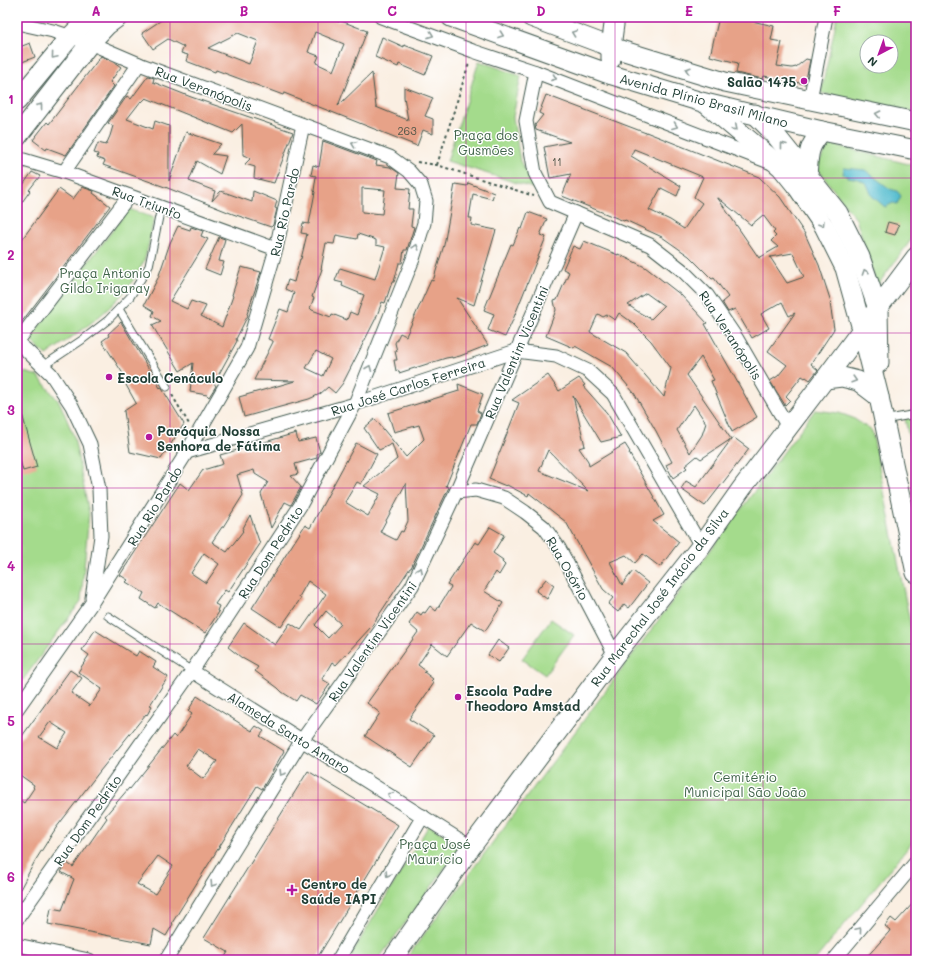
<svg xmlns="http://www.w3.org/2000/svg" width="933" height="977" font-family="Mali,sans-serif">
<rect width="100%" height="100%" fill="#fff"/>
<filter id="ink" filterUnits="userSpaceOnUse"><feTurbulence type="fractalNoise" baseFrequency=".025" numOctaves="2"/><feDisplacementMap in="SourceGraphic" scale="8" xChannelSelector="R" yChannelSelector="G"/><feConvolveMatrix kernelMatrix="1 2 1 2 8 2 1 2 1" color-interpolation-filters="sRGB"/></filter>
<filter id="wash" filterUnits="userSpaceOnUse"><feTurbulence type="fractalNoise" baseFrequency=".012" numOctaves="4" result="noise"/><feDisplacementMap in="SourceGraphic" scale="16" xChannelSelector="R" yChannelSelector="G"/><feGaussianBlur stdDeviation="0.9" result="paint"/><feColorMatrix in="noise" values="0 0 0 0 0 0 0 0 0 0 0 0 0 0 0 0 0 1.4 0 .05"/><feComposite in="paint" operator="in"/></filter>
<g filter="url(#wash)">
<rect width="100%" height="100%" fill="#faefe2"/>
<!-- green -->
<g fill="#a4db8c" stroke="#628c60" fill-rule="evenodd">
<path d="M837,17H916V112L821,93ZM867,42H891V66H867Z"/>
<polygon points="479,61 521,76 513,117 520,161 536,189 447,161"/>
<polygon points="830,144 916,166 916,233 877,286 856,219 816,167"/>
<path d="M129,209L154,218C151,231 148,252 143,263C123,305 83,329 46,355L29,339Z"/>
<polygon points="17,370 38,376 60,403 74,437 89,513 81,601 17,688"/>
<polygon points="815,410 839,413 853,418 872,431 916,653 916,838 815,960 405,960"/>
<polygon points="916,415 916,478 905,418"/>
<polygon points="551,619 574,635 545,675 522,659"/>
<polygon points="429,825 461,846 378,960 348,960"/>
</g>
<!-- water -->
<polygon fill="#51bbce" stroke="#387c81" points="844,168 865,170 890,189 897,191 901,196 897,204 893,203 885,207 872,196 867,184 859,179 848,177 843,174"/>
<g id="blocks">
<!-- building -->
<g fill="#e7a288" fill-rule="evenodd">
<path d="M166,17H327L339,22V20L367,31L338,106L372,73L376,107L408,120L404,97V87L433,98L425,116L433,119V134L423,130L417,146L284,93L283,95L216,70L215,72L186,61L188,55L181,53L184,47L168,39L153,49L142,33ZM315,32L344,44L333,71L316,63L319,56L308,52ZM238,33L258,41L249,64L208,48Z"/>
<polygon points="719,17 734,17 774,26 771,40 782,42 777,66 792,68 796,67 806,59 810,60 805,84 764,76 763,79 736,73 738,63 710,56"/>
<polygon points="382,37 404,47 404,45 433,56 425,75 399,64 398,67 375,57"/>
<polygon points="30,43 35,57 17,64 17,48"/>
<polygon points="101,56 114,62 121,67 110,82 114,86 66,155 47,148 46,150 33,140 47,122 49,124"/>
<polygon points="148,76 154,78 153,82 191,97 293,132 274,183 254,178 255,167 245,164 251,158 243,155 242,124 233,133 146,98 142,102 141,101 127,119 153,129 155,121 169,126 169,181 186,132 221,144 212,154 226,156 220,174 197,161 189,181 215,191 212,201 221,191 252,202 253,191 277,201 275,208 277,209 273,225 271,227 233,214 165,187 103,165 105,161 97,158 98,154 94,153 98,143 106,145 110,136 113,126 108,123 127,96 131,99"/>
<path d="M546,95L646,133V132L676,144L759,177L780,197L805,234L819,265L831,302L830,303L834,329L811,364L818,370L810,380L806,377L805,378L802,376L786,396L790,400L785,405L770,381L778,376L787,365L768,351L795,313L789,316L782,302L761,314L769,328L752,338L735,309L728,312L722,302L728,297L714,278L712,279L689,256L662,237L625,220L624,221L562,196L571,174L550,178L544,147L570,142L536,130L535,125L543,115L539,113ZM634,149L703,177L694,197L702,203L684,229L670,220L649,210L661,188L677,196L681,186L631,156ZM717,197L751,225L763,215L775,231L773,233L776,236L771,241L778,247L759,258ZM793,253L804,277L787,283L770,257Z"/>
<path d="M323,141L377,161L376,165L390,167L399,173L397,188L410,189L408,209H413L411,226L414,227L407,250H404L402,263H399L394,282H392L385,303L382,302L376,318L343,383L335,393L328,387L320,394L309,399L244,417L239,397L295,381L254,380L273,342V341L268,339L280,309L288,312L294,293L285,289L288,280L294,282L300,259H301L307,234L301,233L303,223L309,224L315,192L314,191L316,176L311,175L313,165L319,167ZM362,188L385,190L382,214L362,212ZM358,234L376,240V245L385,247L375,279L340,268L335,281L343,283L342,286L364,295L357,315L350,312L347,320L332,314L331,317L312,310L310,308L314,298L312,297L322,269H321L326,243L334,244L336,235L357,239ZM316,351L331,359L323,376L306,368Z"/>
<polygon points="32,172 40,176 29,190 30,191 17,209 17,181 23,185"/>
<polygon points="468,183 494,193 492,199 473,194 469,218 472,218 471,225 496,230 474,305 457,298 488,345 460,356 452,358 452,357 446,358 399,373 398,370 396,371 394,360 397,360 395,351 397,351 395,343 400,333 406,336 431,280 433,281 444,245 455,184 467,186"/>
<polygon points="82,187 94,191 93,193 110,206 17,328 17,246 59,189 73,199"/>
<polygon points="528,212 547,219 540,235 546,237 512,322 505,337 488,330 494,314 484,310 511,244 513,245 520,228 522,229"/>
<polygon points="888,222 899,225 895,235 885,232"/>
<polygon points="178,226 190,230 191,227 203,231 201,236 208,239 170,301 187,309 191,301 206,306 201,316 222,327 233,296 232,295 241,267 261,272 247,314 248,315 236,339 237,341 219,374 221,377 219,380 214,383 216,386 209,397 207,395 190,392 193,363 180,371 152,325 161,321 152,316 154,311 144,305 158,278 170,243"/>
<polygon points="219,237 225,239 219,261 224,262 220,275 205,269"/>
<path d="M584,241L618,255V254L645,267L681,295L707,323L705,324L720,351L757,417L732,432L711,381L714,380L701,357L687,375L731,439L701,459L697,456L685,466L687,468L673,478L666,465L672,462L656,431L634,393L612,367L575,346L574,348L546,336L556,310L554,301L557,300L569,272L563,269L573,246L580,249ZM646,293L664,306L651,319L640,313L628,305ZM619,313L633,323L651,341L671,368L664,397L626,353L590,332L598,314L603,317L607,315L615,320ZM694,405L706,423L702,435L690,453L677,430Z"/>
<polygon points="121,322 160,388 161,387 184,424 161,459 130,452 124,411 136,403 126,385 129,383 102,341 109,336 108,334"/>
<path d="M548,375L559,391L579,378L585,385L583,386L607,413L621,437L601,442L573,396L585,446L579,448L588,461L589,466L625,444L630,452L629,453L664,515L653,521L679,542L660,567L643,554L635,563L626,555L610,562L622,585L633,571L648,583L629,608L624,604L618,612L608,604L613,598L603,589L566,522L529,493L528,496L507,485L506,486L489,479L519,403L512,400ZM548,450L588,491L539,471Z"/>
<path d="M458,384L483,394L477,411L481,413L477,424H471L446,486L449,487L411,568H410L371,627L336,665L332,662L322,679L330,684L316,704L300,695L296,701L282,692L278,688L255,671L258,667L242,658L228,647L244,623L275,645L290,623L301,630L326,594L308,581L299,597L301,598L281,627L252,608L305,525L310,528L356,443L377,454L361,484L357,482L345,502L368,516L380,494L364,486L397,459L392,444L379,450L364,428L375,419L406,457L424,439L419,425L394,432L388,413L459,391ZM406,483L408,521L403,532L401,531L396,540L380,532ZM326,611L341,624L328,638L315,625Z"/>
<polygon points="17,407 20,407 37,467 23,471 17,449"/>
<path d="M296,433L298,442L316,438L320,452L317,454V458L295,464L298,474L291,476L301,487L291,505L285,502L271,528L261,494L268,482L255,474L254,470L237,475L243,495L223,527H222L212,542L227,552L243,531L242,530L250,515L260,544L228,592L225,590L215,604L219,606L217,611L219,612L205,633L158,603L155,608L141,599L144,593L126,582L128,580L120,575L180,483L189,490L203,470L223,464L220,455ZM204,553L219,564L206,583L191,573Z"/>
<polygon points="733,437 749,449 705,506 681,489 686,481 696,487"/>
<polygon points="490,527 504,535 493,553 503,560 502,562 505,565 499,575 496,572 484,591 503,603 485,631 471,622 447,656 432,644 418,665 426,671 424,672 433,679 431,681 434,683 409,719 434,735 412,767 365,736 380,713 367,703 418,632 409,624 417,612 421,615 423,612 425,613 430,606 436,611 451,587 447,585 475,542 479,544"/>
<polygon points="546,579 554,585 547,599 536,591"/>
<path d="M95,630L136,656L139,651L156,662L153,667L168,677L150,705L152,706L147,715L146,714L100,771L56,828L35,861L17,895V798L24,803L34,788L33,787L34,785L17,773V743L70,670L82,678L71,693L90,706L102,689L78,672L89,655L82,650ZM50,722L67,733L57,748L39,737Z"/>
<polygon points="498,640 509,648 499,662 488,655"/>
<path d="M197,696L252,731L256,726L264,731L260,736L284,751L262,789L257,786L172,923L173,924L166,936L154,929L151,944L48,924L51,908L62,910L74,879L61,872L67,863L73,867L107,818L105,816L129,788L130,789L173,735L176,738L192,714L188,711ZM198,749L217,761L203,779L186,766ZM158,856L173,866L155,894L137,884Z"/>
<polygon points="308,771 398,825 316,960 223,960 228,952 204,938"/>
<polygon points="916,900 916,960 864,960 889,932 890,930 885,926 891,918 896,922"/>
</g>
</g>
</g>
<g filter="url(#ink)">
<use href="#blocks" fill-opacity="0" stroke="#40584e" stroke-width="1"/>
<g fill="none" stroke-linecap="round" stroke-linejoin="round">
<!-- lane casing -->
<g stroke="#40584e" stroke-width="9">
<g id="lane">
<polyline points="119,309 167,387"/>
<polyline points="43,366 82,340 108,320 130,297 149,266 161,207"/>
<polyline points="884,420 916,414"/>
<polyline points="108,616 192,671"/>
</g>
</g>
<!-- street casing -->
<g stroke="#40584e" stroke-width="15">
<g id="street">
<polyline points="381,17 473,51 536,72 769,162"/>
<polyline points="17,23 53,31 90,43 139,64 390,157 409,171 421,185 426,201 424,223 413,259 355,404 300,506 192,671 17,919"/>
<polyline points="536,72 526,121 535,173 550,202 650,245 682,270 707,295 737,339 788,427"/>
<polyline points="810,100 826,17"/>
<polyline points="17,158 64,172 276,249"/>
<polyline points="64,172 139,64"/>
<polyline points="17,342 129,196"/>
<polyline points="17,343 25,349 51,374 72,406 90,444 99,489 101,536 92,598"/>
<polyline points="187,452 355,404 516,351 556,356 588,371 613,394 701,546"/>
<polyline points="456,492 476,490 504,498 525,512 544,527 559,548 615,655"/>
<polyline points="192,671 471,847"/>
<polyline points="17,709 91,604 187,452 247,348 276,249 303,125"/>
<polyline points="17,945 89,960"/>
<polyline points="166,960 302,740 412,586 456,492 576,213"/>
<polyline points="338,960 423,816"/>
<polyline points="834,960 916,862"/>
</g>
</g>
<!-- secondary casing -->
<g stroke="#40584e" stroke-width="21">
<g id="secondary">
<polyline points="451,17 612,75 705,103 822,131 916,150"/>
<polyline points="531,17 611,47 725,82 916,122"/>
<polyline points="611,59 611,47 615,17"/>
<polyline points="17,101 71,36 90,17"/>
<polyline points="705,103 781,167 798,188 824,226 845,268 862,329 879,397 916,573"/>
<polyline points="755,114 773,132 838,213 860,257 878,309 879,363"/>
<polyline points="17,137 90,43 107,25 118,17"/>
<path d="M807,176C809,154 807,148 822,131"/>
<polyline points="825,379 842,377 858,381 879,397"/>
<polyline points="392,960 471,847 615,655 701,546 742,488 825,379 916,257"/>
</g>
</g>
<!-- path -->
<g stroke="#40584e" stroke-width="2" stroke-dasharray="3 3" stroke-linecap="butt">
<polyline points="910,17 916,33"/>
<polyline points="417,162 437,165 534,196"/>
<polyline points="437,165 469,63"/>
<polyline points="172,395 189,424"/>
</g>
<!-- lane -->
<use href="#lane" stroke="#fff" stroke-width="7"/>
<!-- street -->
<use href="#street" stroke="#fff" stroke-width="13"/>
<!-- secondary -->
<use href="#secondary" stroke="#fff" stroke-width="19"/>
</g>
<!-- one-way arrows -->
<defs><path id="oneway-chevron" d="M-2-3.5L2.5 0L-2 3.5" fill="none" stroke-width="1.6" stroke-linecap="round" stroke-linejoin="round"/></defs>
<g stroke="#8f9e9a">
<use href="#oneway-chevron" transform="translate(574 33) rotate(-160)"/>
<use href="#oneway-chevron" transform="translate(431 35) rotate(20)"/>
<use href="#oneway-chevron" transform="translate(501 35) rotate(20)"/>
<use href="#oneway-chevron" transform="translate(54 56) rotate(130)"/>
<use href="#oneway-chevron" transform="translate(688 70) rotate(-163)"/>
<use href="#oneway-chevron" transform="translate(554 78) rotate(21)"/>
<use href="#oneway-chevron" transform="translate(40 106) rotate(-52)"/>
<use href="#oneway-chevron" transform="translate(878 114) rotate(-168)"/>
<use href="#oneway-chevron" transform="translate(675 126) rotate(21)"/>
<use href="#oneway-chevron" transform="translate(735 128) rotate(40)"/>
<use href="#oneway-chevron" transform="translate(354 144) rotate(-160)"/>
<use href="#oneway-chevron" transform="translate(783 145) rotate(-128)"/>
<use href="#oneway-chevron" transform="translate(822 224) rotate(58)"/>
<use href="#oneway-chevron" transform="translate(416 247) rotate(-73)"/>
<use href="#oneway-chevron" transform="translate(865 272) rotate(-109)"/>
<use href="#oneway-chevron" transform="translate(369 368) rotate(-68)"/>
<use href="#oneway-chevron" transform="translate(854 380) rotate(17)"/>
<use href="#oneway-chevron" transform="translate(420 570) rotate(-65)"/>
<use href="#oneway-chevron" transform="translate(282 773) rotate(122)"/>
<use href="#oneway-chevron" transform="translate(390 795) rotate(-148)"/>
<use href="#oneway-chevron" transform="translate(388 874) rotate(121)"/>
<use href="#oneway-chevron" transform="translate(213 884) rotate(122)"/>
<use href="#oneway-chevron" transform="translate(859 930) rotate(-50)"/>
</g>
</g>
<!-- grid -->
<path fill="none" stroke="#b5179e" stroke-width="1" stroke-opacity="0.55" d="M170,17V960M318,17V960M466,17V960M615,17V960M763,17V960M17,178H916M17,333H916M17,488H916M17,644H916M17,800H916"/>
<!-- markers -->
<g fill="#b5179e" stroke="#fff" stroke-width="1.5">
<circle cx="804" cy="81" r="4"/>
<circle cx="109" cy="377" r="4"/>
<circle cx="149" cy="437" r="4"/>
<circle cx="458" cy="697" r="4"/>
<path d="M290 884h4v4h4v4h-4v4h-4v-4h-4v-4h4z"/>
</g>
<g text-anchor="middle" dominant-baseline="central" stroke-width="3" stroke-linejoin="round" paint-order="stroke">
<!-- number labels -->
<g font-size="11" fill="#515649">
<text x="407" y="130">263</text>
<text x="557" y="161">11</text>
</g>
<!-- poi labels -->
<g font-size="13" font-weight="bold" fill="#1f3d34" stroke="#fff" text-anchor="start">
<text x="796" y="81" text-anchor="end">Salão 1475</text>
<text x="117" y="377">Escola Cenáculo</text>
<text x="157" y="430">Paróquia Nossa<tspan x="157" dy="15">Senhora de Fátima</tspan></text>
<text x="466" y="690">Escola Padre<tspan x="466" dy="15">Theodoro Amstad</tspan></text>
<text x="301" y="883">Centro de<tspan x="301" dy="15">Saúde IAPI</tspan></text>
</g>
<!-- street labels -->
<g font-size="13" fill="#1f3d34" stroke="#fff">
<text transform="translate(204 88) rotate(21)">Rua Veranópolis</text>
<text transform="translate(704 100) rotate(15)">Avenida Plínio Brasil Milano</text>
<text transform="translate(147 202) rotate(20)">Rua Triunfo</text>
<text transform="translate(284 212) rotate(-77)">Rua Rio Pardo</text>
<text transform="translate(731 335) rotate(57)">Rua Veranópolis</text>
<text transform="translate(516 352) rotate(-67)">Rua Valentim Vicentini</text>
<text transform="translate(408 386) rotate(-18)">Rua José Carlos Ferreira</text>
<text transform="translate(154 506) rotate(-58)">Rua Rio Pardo</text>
<text transform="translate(270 552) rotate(-57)">Rua Dom Pedrito</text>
<text transform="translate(568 568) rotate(60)">Rua Osório</text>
<text transform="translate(659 597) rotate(-53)">Rua Marechal José Inácio da Silva</text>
<text transform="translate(372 641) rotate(-55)">Rua Valentim Vicentini</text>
<text transform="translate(289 732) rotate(32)">Alameda Santo Amaro</text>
<text transform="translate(87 820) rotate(-55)">Rua Dom Pedrito</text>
</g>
<!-- park labels -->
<g font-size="13" fill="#40644a" stroke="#fff">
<text x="486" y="134">Praça dos<tspan x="486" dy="15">Gusmões</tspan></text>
<text x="105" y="272">Praça Antonio<tspan x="105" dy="15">Gildo Irigaray</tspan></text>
<text x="745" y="776">Cemitério<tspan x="745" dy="15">Municipal São João</tspan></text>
<text x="435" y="843">Praça José<tspan x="435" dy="15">Maurício</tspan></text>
</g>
</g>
<!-- margin -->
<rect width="933" height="977" fill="none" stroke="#fff" stroke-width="44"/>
<!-- north arrow -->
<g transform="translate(879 54) rotate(221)"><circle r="19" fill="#ffffff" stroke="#a5b1ae"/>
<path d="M0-3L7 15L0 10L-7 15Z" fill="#b5179e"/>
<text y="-6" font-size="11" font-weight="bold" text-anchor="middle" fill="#1f3d34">N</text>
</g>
<rect x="22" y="22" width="889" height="933" fill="none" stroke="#b5179e" stroke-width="1.5"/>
<g font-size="13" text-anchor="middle" font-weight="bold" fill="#b5179e">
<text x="96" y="16">A</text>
<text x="244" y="16">B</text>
<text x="392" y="16">C</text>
<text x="541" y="16">D</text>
<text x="689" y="16">E</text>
<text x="837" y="16">F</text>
<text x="11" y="104">1</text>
<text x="11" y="260">2</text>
<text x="11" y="415">3</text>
<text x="11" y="571">4</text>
<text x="11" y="726">5</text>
<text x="11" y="882">6</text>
</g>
</svg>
